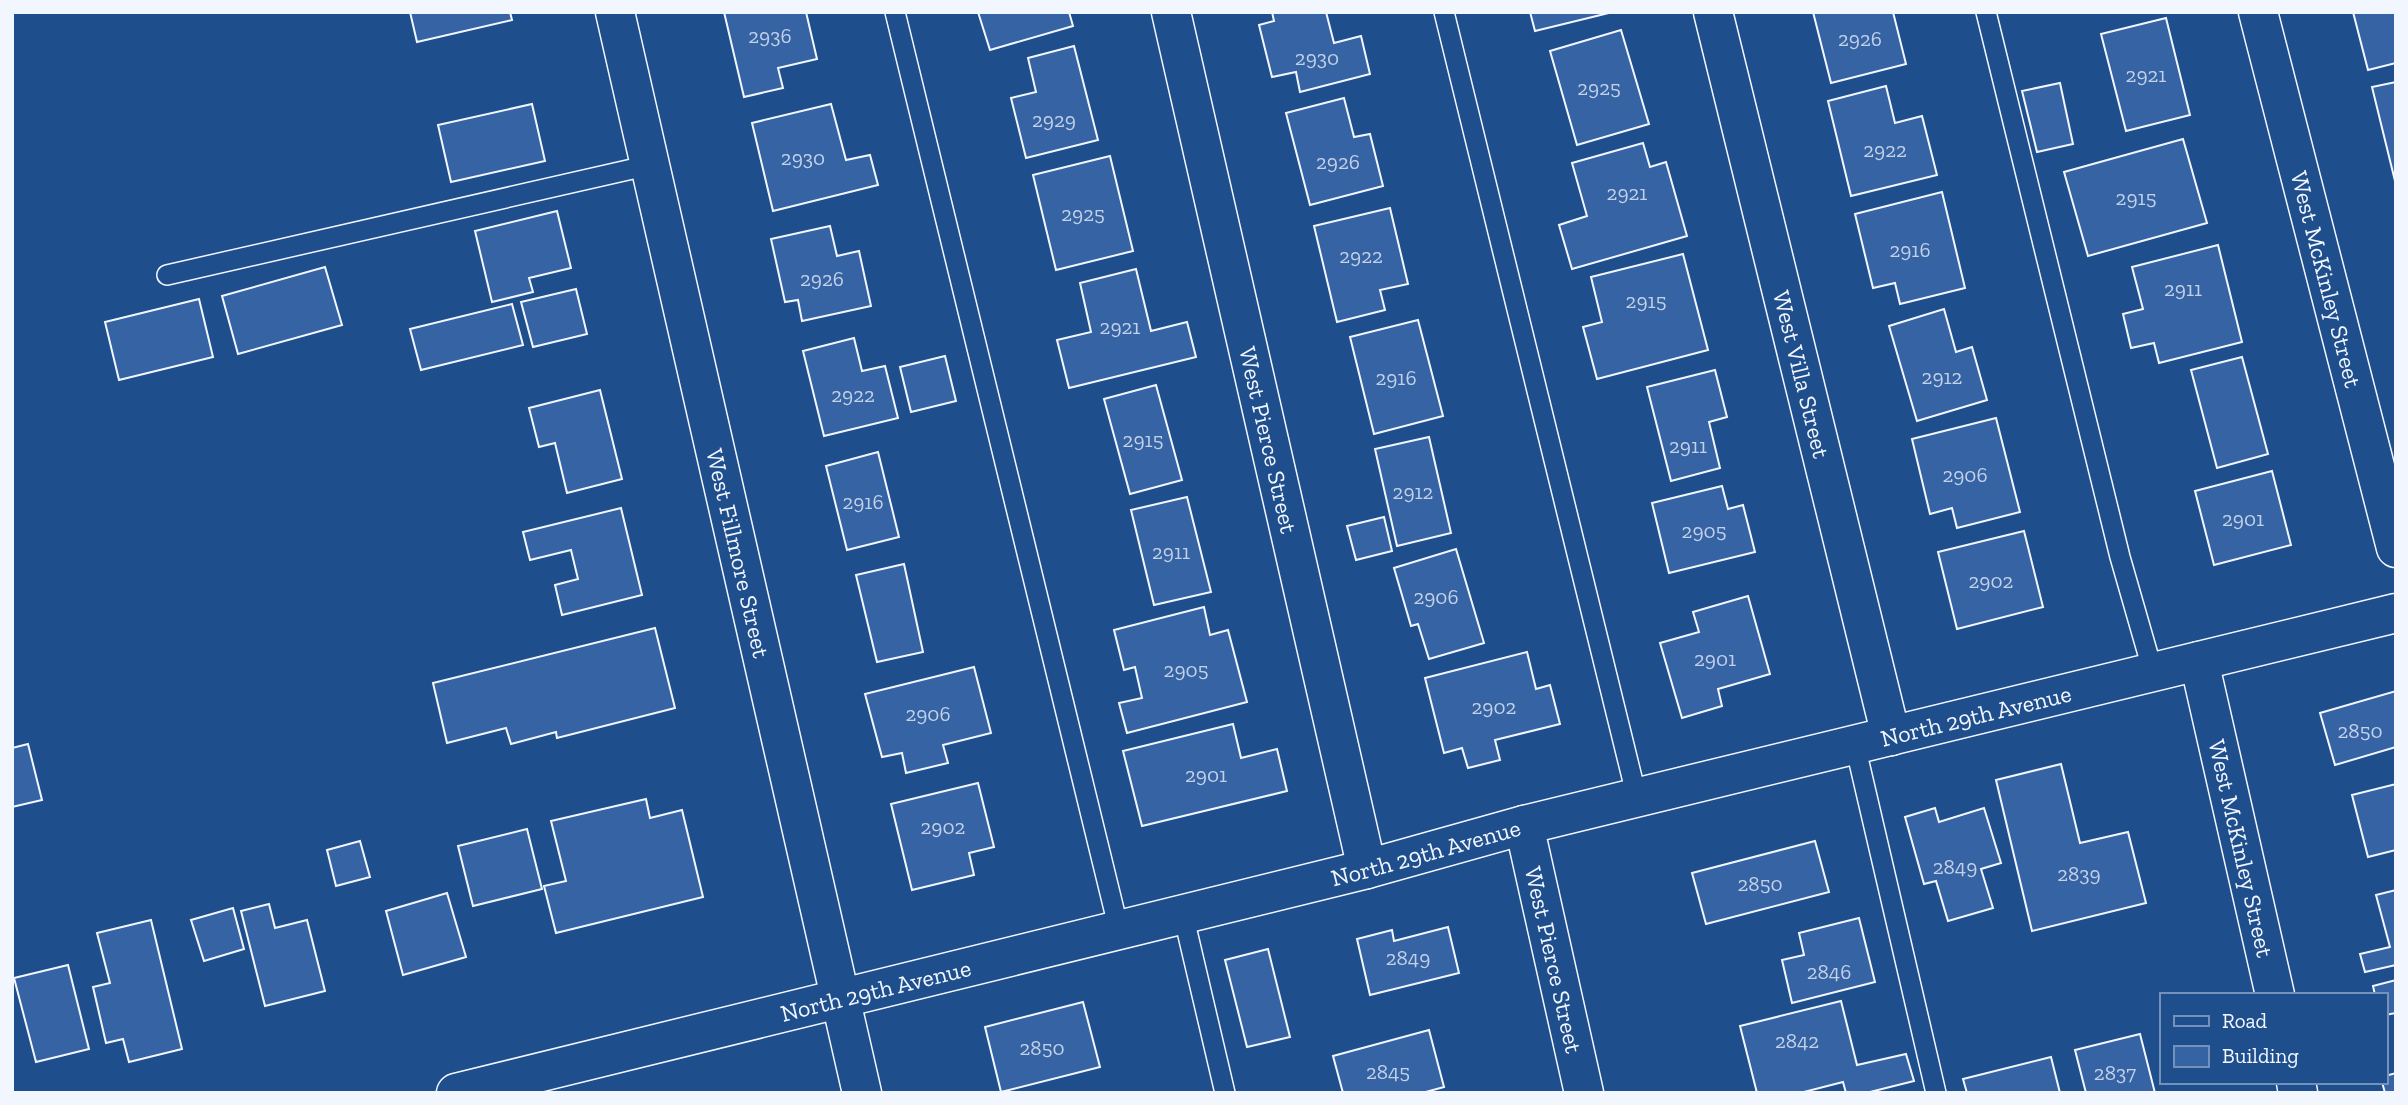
<svg xmlns="http://www.w3.org/2000/svg" width="2408" height="1105" font-family="'Zilla Slab',serif">
<rect width="100%" height="100%" fill="#1f4e8c"/>
<!-- building -->
<g fill="#3563a3" stroke="#f2f6ff" stroke-width="2">
<polygon points="410,12 510,12 512,20 417,42"/>
<polygon points="724,12 806,12 817,59 778,68 783,88 744,97"/>
<polygon points="978,12 1069,12 1073,26 990,50"/>
<polygon points="1272,12 1326,12 1334,43 1361,36 1370,74 1300,92 1296,72 1272,77 1259,25 1274,21"/>
<polygon points="1530,12 1609,12 1609,13 1535,31"/>
<polygon points="1813,12 1893,12 1906,64 1831,83"/>
<polygon points="2353,12 2396,12 2396,63 2368,70"/>
<polygon points="2166,18 2190,115 2126,131 2101,34"/>
<polygon points="1621,30 1649,124 1577,145 1550,51"/>
<polygon points="1074,46 1098,140 1026,158 1011,98 1036,92 1028,58"/>
<polygon points="2396,82 2396,181 2395,181 2372,87"/>
<polygon points="2060,83 2073,144 2037,152 2022,91"/>
<polygon points="1886,86 1895,123 1922,116 1937,175 1851,196 1828,101"/>
<polygon points="1344,98 1354,137 1370,134 1383,186 1310,205 1286,113"/>
<polygon points="532,104 545,161 451,182 438,125"/>
<polygon points="831,104 846,160 870,155 878,185 773,211 752,123"/>
<polygon points="2183,139 2207,223 2088,256 2064,172"/>
<polygon points="1643,143 1650,167 1666,162 1687,236 1572,269 1559,225 1587,216 1572,163"/>
<polygon points="1110,156 1133,251 1056,270 1033,175"/>
<polygon points="1942,192 1965,288 1900,304 1895,283 1873,288 1855,214"/>
<polygon points="1390,208 1408,284 1380,290 1385,310 1337,322 1314,226"/>
<polygon points="557,211 571,268 529,278 533,292 492,302 475,231"/>
<polygon points="830,226 837,256 859,251 871,306 802,321 798,300 785,302 771,239"/>
<polygon points="2218,245 2242,342 2159,363 2154,343 2131,348 2123,314 2143,309 2132,267"/>
<polygon points="1683,254 1708,350 1597,379 1583,327 1602,322 1591,277"/>
<polygon points="325,267 342,325 238,354 222,296"/>
<polygon points="1136,269 1151,331 1187,322 1196,357 1069,388 1057,340 1091,332 1080,283"/>
<polygon points="576,289 587,334 533,347 521,302"/>
<polygon points="199,299 213,357 119,380 105,322"/>
<polygon points="512,304 523,345 421,370 410,329"/>
<polygon points="1944,309 1956,352 1972,347 1987,400 1917,421 1889,326"/>
<polygon points="1418,320 1443,416 1374,434 1350,337"/>
<polygon points="854,338 862,371 885,366 898,418 824,436 803,351"/>
<polygon points="945,356 956,401 911,412 900,367"/>
<polygon points="2242,357 2268,454 2217,468 2191,370"/>
<polygon points="1715,370 1727,417 1709,422 1720,468 1671,481 1647,387"/>
<polygon points="1156,385 1182,480 1130,494 1104,399"/>
<polygon points="600,390 622,479 567,493 555,443 539,447 529,408"/>
<polygon points="1996,418 2020,512 1957,528 1952,508 1930,514 1912,439"/>
<polygon points="1429,437 1451,533 1397,546 1375,449"/>
<polygon points="878,452 899,537 847,550 826,466"/>
<polygon points="2272,471 2291,545 2214,565 2195,491"/>
<polygon points="1722,486 1728,509 1743,505 1755,552 1669,573 1652,503"/>
<polygon points="1187,497 1211,592 1154,605 1131,510"/>
<polygon points="621,508 642,595 562,615 555,585 578,579 571,550 530,560 523,532"/>
<polygon points="1384,517 1392,551 1356,560 1347,526"/>
<polygon points="2024,531 2043,607 1957,629 1938,552"/>
<polygon points="1456,549 1484,643 1429,659 1418,624 1411,626 1394,568"/>
<polygon points="904,564 923,652 877,662 856,575"/>
<polygon points="1748,596 1770,674 1718,689 1722,706 1682,718 1660,643 1699,632 1693,612"/>
<polygon points="1204,607 1210,635 1228,630 1247,702 1127,733 1119,703 1142,698 1135,667 1124,670 1114,630"/>
<polygon points="655,628 675,708 557,738 556,732 511,744 506,728 447,743 433,683"/>
<polygon points="1527,652 1536,689 1550,685 1560,724 1495,740 1500,760 1468,768 1462,748 1444,753 1425,678"/>
<polygon points="974,667 991,733 943,745 948,763 906,773 902,753 882,757 865,694"/>
<polygon points="2396,691 2396,747 2335,765 2320,713"/>
<polygon points="1233,724 1241,758 1277,749 1287,791 1142,826 1123,751"/>
<polygon points="28,744 42,800 12,807 12,748"/>
<polygon points="2061,764 2080,843 2128,832 2146,903 2032,931 1996,780"/>
<polygon points="978,783 994,847 969,853 974,875 912,890 891,804"/>
<polygon points="2396,784 2396,850 2368,857 2352,795"/>
<polygon points="646,799 650,818 682,810 703,897 556,933 544,886 566,881 551,821"/>
<polygon points="1935,808 1939,822 1984,808 2001,863 1981,869 1993,908 1948,921 1936,881 1924,884 1905,817"/>
<polygon points="527,829 542,889 473,906 458,846"/>
<polygon points="360,841 370,877 336,886 327,850"/>
<polygon points="1815,841 1829,892 1706,924 1692,873"/>
<polygon points="2396,890 2396,965 2365,972 2360,954 2390,947 2376,895"/>
<polygon points="447,893 466,957 403,975 386,911"/>
<polygon points="269,904 275,928 307,920 325,991 265,1006 241,911"/>
<polygon points="233,908 244,949 204,961 191,920"/>
<polygon points="1859,918 1875,982 1792,1003 1782,960 1804,955 1799,933"/>
<polygon points="151,920 182,1049 129,1062 123,1039 106,1043 93,987 110,983 97,933"/>
<polygon points="1448,927 1459,973 1370,995 1357,939 1392,930 1394,941"/>
<polygon points="1268,949 1290,1037 1247,1047 1225,960"/>
<polygon points="68,965 89,1049 36,1062 14,978"/>
<polygon points="2396,980 2396,1013 2385,1015 2385,995 2375,995 2373,986"/>
<polygon points="1841,1001 1857,1065 1906,1054 1914,1081 1866,1093 1846,1093 1843,1082 1800,1093 1757,1093 1740,1026"/>
<polygon points="1083,1002 1100,1067 1001,1092 985,1027"/>
<polygon points="1429,1030 1444,1087 1422,1093 1343,1093 1333,1056"/>
<polygon points="2140,1034 2155,1093 2086,1093 2075,1050"/>
<polygon points="2051,1057 2060,1093 1967,1093 1963,1079"/>
<polygon points="2396,1073 2396,1093 2385,1093 2382,1082 2385,1082 2385,1076"/>
</g>
<g fill="none" stroke-linecap="round" stroke-linejoin="round">
<!-- lane casing -->
<g stroke="#f2f6ff" stroke-width="22">
<g id="lane">
<polyline points="895,12 1119,930"/>
<polyline points="1444,12 1637,798"/>
<polyline points="1986,12 2120,557 2153,672"/>
<polyline points="167,275 650,165"/>
<polyline points="1855,745 1936,1093"/>
<polyline points="1183,914 1225,1093"/>
</g>
</g>
<!-- street casing -->
<g stroke="#f2f6ff" stroke-width="41">
<g id="street">
<path id="s1" d="M615,12L862,1093"/>
<path id="s2" d="M1171,12L1367,869"/>
<path id="s3" d="M1713,12L1891,736"/>
<path id="s4" d="M2258,12L2396,548"/>
<path id="s5" d="M2199,661L2275,995"/>
<path id="s6" d="M1524,825L1584,1093"/>
<polyline points="2296,1082 2298,1093"/>
<path id="s7" d="M456,1093L1367,869L1524,825L2396,613"/>
</g>
</g>
<!-- lane -->
<use href="#lane" stroke="#1f4e8c" stroke-width="19"/>
<!-- street -->
<use href="#street" stroke="#1f4e8c" stroke-width="38"/>
</g>
<g text-anchor="middle" dominant-baseline="central" stroke-width="5" stroke-linejoin="round" paint-order="stroke">
<!-- number labels -->
<g font-size="21" fill="#c3d1e8">
<text x="770" y="35">2936</text>
<text x="1860" y="38">2926</text>
<text x="1317" y="57">2930</text>
<text x="2146" y="74">2921</text>
<text x="1599" y="87">2925</text>
<text x="1054" y="119">2929</text>
<text x="1885" y="149">2922</text>
<text x="803" y="157">2930</text>
<text x="1338" y="161">2926</text>
<text x="1627" y="192">2921</text>
<text x="2136" y="197">2915</text>
<text x="1083" y="213">2925</text>
<text x="1910" y="249">2916</text>
<text x="1361" y="255">2922</text>
<text x="822" y="278">2926</text>
<text x="2183" y="288">2911</text>
<text x="1646" y="300">2915</text>
<text x="1120" y="326">2921</text>
<text x="1942" y="376">2912</text>
<text x="1396" y="377">2916</text>
<text x="853" y="394">2922</text>
<text x="1143" y="439">2915</text>
<text x="1688" y="445">2911</text>
<text x="1965" y="474">2906</text>
<text x="1413" y="491">2912</text>
<text x="863" y="501">2916</text>
<text x="2243" y="518">2901</text>
<text x="1704" y="530">2905</text>
<text x="1171" y="551">2911</text>
<text x="1991" y="580">2902</text>
<text x="1436" y="596">2906</text>
<text x="1715" y="658">2901</text>
<text x="1186" y="669">2905</text>
<text x="1494" y="706">2902</text>
<text x="928" y="713">2906</text>
<text x="2360" y="730">2850</text>
<text x="1206" y="774">2901</text>
<text x="943" y="826">2902</text>
<text x="1955" y="866">2849</text>
<text x="2079" y="873">2839</text>
<text x="1760" y="883">2850</text>
<text x="1408" y="957">2849</text>
<text x="1829" y="971">2846</text>
<text x="1797" y="1040">2842</text>
<text x="1042" y="1047">2850</text>
<text x="1388" y="1071">2845</text>
<text x="2115" y="1072">2837</text>
</g>
<!-- street labels -->
<g font-size="24" fill="#f2f6ff" stroke="#1f4e8c">
<text stroke="none"><textPath href="#s4" startOffset="276">West McKinley Street</textPath></text>
<text stroke="none"><textPath href="#s3" startOffset="373">West Villa Street</textPath></text>
<text stroke="none"><textPath href="#s2" startOffset="439">West Pierce Street</textPath></text>
<text stroke="none"><textPath href="#s1" startOffset="555">West Fillmore Street</textPath></text>
<text stroke="none"><textPath href="#s7" startOffset="1566">North 29th Avenue</textPath></text>
<text stroke="none"><textPath href="#s5" startOffset="192">West McKinley Street</textPath></text>
<text stroke="none"><textPath href="#s7" startOffset="999">North 29th Avenue</textPath></text>
<text stroke="none"><textPath href="#s6" startOffset="138">West Pierce Street</textPath></text>
<text stroke="none"><textPath href="#s7" startOffset="432">North 29th Avenue</textPath></text>
</g>
</g>
<!-- border -->
<rect width="2408" height="1105" fill="none" stroke="#f2f6ff" stroke-width="28"/>
<!-- legend -->
<rect x="2160" y="993" width="228" height="91" fill="#1f4e8c" stroke="#7391ba" stroke-width="2"/>
<rect x="2174" y="1016" width="35" height="10" fill="#1f4e8c" stroke="#7391ba" stroke-width="2"/>
<text x="2222" y="1028" font-size="21" fill="#f2f6ff">Road</text>
<rect x="2174" y="1046" width="35" height="21" fill="#3563a3" stroke="#7391ba" stroke-width="2"/>
<text x="2222" y="1063" font-size="21" fill="#f2f6ff">Building</text>
</svg>
